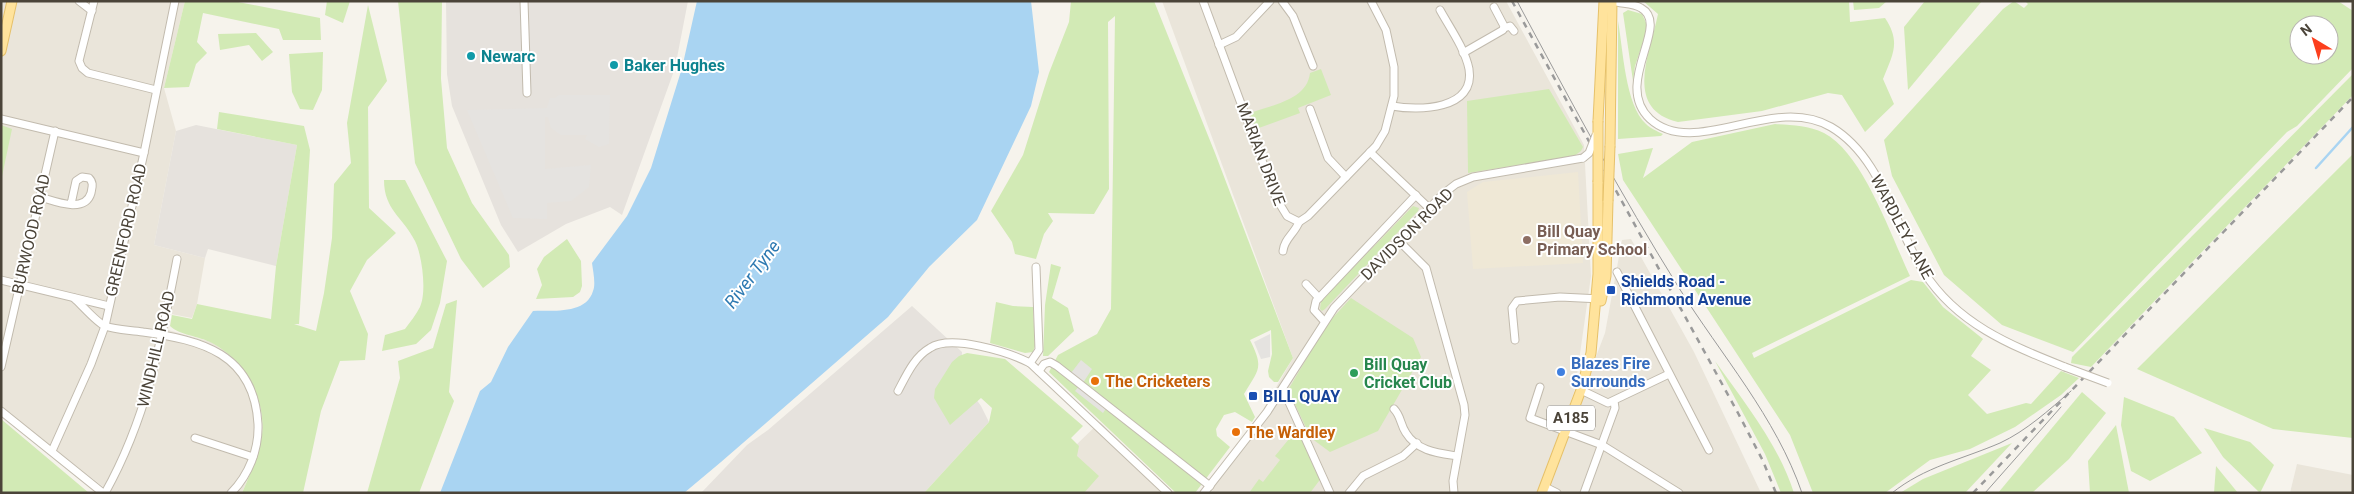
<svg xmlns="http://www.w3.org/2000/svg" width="2354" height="494" font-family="Roboto,sans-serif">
<rect width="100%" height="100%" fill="#f6f3ec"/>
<!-- residential -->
<g fill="#eae5da">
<polygon points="1,1 185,1 164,88 176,131 154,245 205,258 197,304 192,318 171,314 168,330 211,342 227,352 251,381 259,401 262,418 262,435 256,458 242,493 111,493 1,407"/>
<polygon points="1162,1 1506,1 1584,145 1591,276 1575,389 1540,493 1198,493 1256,422 1293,358"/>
<polygon points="1631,239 1694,352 1761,493 1544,493 1605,333 1622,240"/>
<polygon points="1100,422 1174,493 1042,493 1074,447"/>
<polygon points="2297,464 2353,475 2353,493 2290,493"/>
</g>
<!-- industrial -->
<g fill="#e6e2dd">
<polygon points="446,1 688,1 675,68 622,215 610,207 566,224 518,252 501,225 452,106 447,74"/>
<polygon points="196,125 297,145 276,266 208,249 205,258 154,245 176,131"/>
<polygon points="912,306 962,352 961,378 981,406 989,422 924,493 701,493 747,445 768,430"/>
</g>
<!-- education -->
<polygon fill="#efe8d6" points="1578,172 1583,263 1473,269 1467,192 1483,182"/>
<!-- green -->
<g fill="#d2eab5" fill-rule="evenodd">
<polygon points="185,1 233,1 320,18 321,40 283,40 279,29 203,13 197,42 207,53 196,64 189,87 164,88"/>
<polygon points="327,1 350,1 343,23 325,15"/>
<polygon points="398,1 442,1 441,79 447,148 472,203 509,255 510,267 483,288 461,259 415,163"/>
<path d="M1071,1H1154L1215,153L1293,358L1278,382H1274L1269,377L1268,371L1272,354L1271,330L1250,340C1264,368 1259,369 1244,394L1255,417L1252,422L1235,412L1224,415L1216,429L1217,436L1230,447L1195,493H1176L1049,372L1058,355L1097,334L1111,309L1115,16L1108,22L1109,189L1094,214L1048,213L1053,221L1044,234L1036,259L1015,254L1012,242L991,211L1023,155L1049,73L1069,22Z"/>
<path d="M1643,1H1849L1850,22L1885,18C1901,42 1893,54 1883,79L1894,104L1865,132L1842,95L1828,93L1762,111L1678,122C1623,109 1650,53 1658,14Z"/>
<polygon points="1853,1 1887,1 1879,8 1854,10"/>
<polygon points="1925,1 1982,1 1908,90 1904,27"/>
<path d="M2014,1L2024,8L2028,4L2025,1H2338L2353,11V68L2297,126L2287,132L2073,352L2002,325L1944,275L1892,176L1884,140L2003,9ZM2299,25H2329V55H2299Z"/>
<path d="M368,5L387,81L368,107L369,208L396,233L367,260L350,291L368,334L365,360L340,361L321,411L303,493H242C250,474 259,455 262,435C266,398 244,360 212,343C199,336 179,335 170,326L172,315L192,319L197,304L271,319L276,266L297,145L217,129L219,112L304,126L310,150L299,324H294L316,331L324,293L332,238L334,184L351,163L347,123Z"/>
<polygon points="1628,10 1642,14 1648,27 1635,66 1633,81 1623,13"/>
<path d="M1618,21C1623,48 1625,105 1646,124C1651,129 1657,131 1663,134L1661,136L1618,139Z"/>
<polygon points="256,33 273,52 262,61 249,45 220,50 218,34"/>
<polygon points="323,52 322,90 313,110 300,109 292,92 289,54"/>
<path d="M1321,69L1331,95L1298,108L1300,113L1256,129L1250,113C1272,105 1307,100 1310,73Z"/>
<polygon points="2353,74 2353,95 2091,367 2071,363 2072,357"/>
<polygon points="1549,89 1583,147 1581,151 1574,156 1468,173 1467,101"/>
<path d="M1775,124C1792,125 1808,125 1824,133C1863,153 1891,236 1910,276L1752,353L1754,358L1911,280L1923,282L1943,307L1983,339L1971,356L1991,370L1968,395L1987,414L2026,403L2031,404L2061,371L2079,378L2061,395L2015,427L1970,449L1930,460L1885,493H1813L1790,435L1623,180L1618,154L1653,148L1643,178L1692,142Z"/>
<polygon points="1,125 12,129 1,181"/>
<polygon points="2353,154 2353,438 2273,429 2137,369"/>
<path d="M384,180H405L447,261L440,303L431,330L416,344L382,351L385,335L405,329C410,322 416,315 420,307C427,292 422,255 415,241C403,217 384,210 384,180Z"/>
<polygon points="1413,206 1419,208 1418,211 1325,309 1322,311 1320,309 1321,301"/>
<polygon points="567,239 581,261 582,286 580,292 573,297 536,299 542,285 537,269 544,257"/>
<polygon points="1051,264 1061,267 1052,298 1068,308 1074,331 1048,356 1043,356 1045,305"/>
<polygon points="1351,298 1413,338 1421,357 1378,431 1330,452 1311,438 1288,390 1327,324"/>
<polygon points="457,300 449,392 454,401 419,493 367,493 400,378 398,361 433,348 446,304"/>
<polygon points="996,302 1013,306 1033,307 1035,346 1033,352 1025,353 990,343"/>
<polygon points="967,353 1005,359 1083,426 1071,438 1079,446 1077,456 1099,476 1084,493 924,493 989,422 992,408 981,398 950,425 934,398 935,389 952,362 959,356"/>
<path d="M1715,361C1744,402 1779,445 1794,493H1781L1765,454Z"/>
<polygon points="2082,392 2106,413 2069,459 2032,493 1998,493"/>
<polygon points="2124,397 2174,417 2202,453 2150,481 2131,471 2121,425"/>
<polygon points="1,419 89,493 1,492"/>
<polygon points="2116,425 2129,493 2090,493 2088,461"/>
<polygon points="1298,428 1322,477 1310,493 1249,493 1259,479 1263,482 1280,460 1275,456"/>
<polygon points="2204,428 2250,442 2274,465 2260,493 2223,457"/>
<polygon points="2012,443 1965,493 1900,493 1923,479"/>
<polygon points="2216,466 2238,493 2214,493"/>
</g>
<!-- parking -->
<g fill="#e5e3e0">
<polygon points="559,95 610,95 609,144 599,147 585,139 587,135 561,135 551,128 548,117 545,117 545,169 591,165 589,187 571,201 547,203 547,219 513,218 467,110 547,108 550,98 555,98"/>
<polygon points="1270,334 1270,357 1261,359 1254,342"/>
<polygon points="1081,360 1092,369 1081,386 1107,407 1103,413 1075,391 1079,386 1068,377"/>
</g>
<!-- water -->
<path fill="#a9d4f2" d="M697,1H1031L1039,72L1031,106L977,220L929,267L888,317L721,462L684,493H440L480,391L491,382L508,347L533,311C552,310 586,315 593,291C596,284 593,271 592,263L627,216L651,168L682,68Z"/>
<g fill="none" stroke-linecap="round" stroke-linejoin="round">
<!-- stream -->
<polyline stroke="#a9d4f2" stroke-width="2.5" points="2316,168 2353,127"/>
<!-- minor casing -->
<g stroke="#c2bbae" stroke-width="9">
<g id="minor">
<polyline points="79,1 92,11"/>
<polyline points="94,1 79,61 82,68 88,73 156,90"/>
<polyline points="524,1 527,93"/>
<polyline points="1203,1 1276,198 1287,216 1299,222 1308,216 1376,146 1385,131 1394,96 1394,67 1386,30 1371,1"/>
<polyline points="1282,1 1293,16 1313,66"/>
<path d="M1612,1C1621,4 1633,3 1641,8C1672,25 1612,83 1650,119C1695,160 1773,93 1831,127C1882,157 1894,226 1924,272C1957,324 2010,345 2065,367"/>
<polyline points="1504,28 1510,26 1514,31"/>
<polyline points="1219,45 1236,37 1270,1"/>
<polyline points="1463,53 1503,30 1504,26 1494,7"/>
<path d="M1392,106C1418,111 1476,110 1469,69C1465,49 1450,28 1440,10"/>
<polyline points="1310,109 1328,158 1346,177"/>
<polyline points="1,119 144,153"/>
<polyline points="1370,152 1429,208"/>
<path d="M40,197C54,201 85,214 91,193C92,187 94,183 89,178L82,177L76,181L71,204"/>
<polyline points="1398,240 1426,268 1464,405 1465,415 1453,481 1454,493"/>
<path d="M1283,251C1284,239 1295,233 1299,222"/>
<polyline points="1617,272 1709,450"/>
<polyline points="1,280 109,306"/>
<polyline points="1306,284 1319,298"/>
<path d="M74,298C82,305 96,322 105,326C116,330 131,330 143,332C201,340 254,353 258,424C259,449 249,475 231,493"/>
<polyline points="1324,321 1314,310 1316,301 1416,195"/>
<polyline points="1515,340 1512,308 1517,301 1560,297 1601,299"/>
<polyline points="1030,363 1039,350 1036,267"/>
<polyline points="1,367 55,131"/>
<polyline points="1039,371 1044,364 1050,362 1057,366 1210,486"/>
<polyline points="1540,387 1530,418 1602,445 1679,493"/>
<polyline points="1283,389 1330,493"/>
<polyline points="1581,390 1608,403 1669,374"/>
<path d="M898,391C906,376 914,357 930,348C951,334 1008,352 1030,363L1168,493"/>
<path d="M1394,409C1401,416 1400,424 1406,433C1417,451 1438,453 1457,456"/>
<polyline points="1,411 103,493"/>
<polyline points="195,438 253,457"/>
<polyline points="52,451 91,364 105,326 144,153 175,1"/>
<polyline points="1545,487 1557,493"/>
<path d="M105,493C147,418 161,342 177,259"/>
<polyline points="1204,493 1267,412 1334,308 1443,194 1456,184 1473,177 1583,158"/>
<polyline points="1349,493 1363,476 1403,456 1417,443"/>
<polyline points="1584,493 1615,408 1614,401"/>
</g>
</g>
<!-- major casing -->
<g stroke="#e6c16a" stroke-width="11">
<g id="major">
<polyline points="1,51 12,1"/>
<polyline points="1598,121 1604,1"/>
<polyline points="1610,146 1612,1"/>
<polyline points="1601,301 1606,276 1608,201"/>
<polyline points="1542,493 1581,390 1591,353 1598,274 1598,182"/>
</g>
</g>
<!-- minor -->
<use href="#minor" stroke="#fff" stroke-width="7"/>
<!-- major -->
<use href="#major" stroke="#ffe39c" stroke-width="9"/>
<!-- tram -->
<g stroke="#9a9a9a" stroke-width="1">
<path d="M1517,1C1569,98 1621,195 1679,288C1721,355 1776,417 1802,493"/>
<path d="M1892,493C1924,467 1963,459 2000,443C2026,431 2049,410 2071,391"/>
<polyline points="1985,493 2061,407"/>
</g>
<!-- rail -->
<g stroke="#9a9a9a" stroke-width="2.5" stroke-dasharray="6 6" stroke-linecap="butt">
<polyline points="1512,1 1738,413 1763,461 1776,493"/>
<polyline points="1973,493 2353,97"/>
</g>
<!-- minor-bridge casing -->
<g stroke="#c2bbae" stroke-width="9" stroke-linecap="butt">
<g id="minor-bridge">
<polyline points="1583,158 1589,153 1596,135"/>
<polyline points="2065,367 2108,383"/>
</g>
</g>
<!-- major-bridge casing -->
<g stroke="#e6c16a" stroke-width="11" stroke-linecap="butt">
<g id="major-bridge">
<polyline points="1598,182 1598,121"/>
<polyline points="1608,201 1610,146"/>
</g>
</g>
<!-- minor-bridge -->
<use href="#minor-bridge" stroke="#fff" stroke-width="7"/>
<!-- major-bridge -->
<use href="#major-bridge" stroke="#ffe39c" stroke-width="9"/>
</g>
<!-- markers -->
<g fill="#0f9aa8" stroke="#fff" stroke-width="2">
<circle cx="471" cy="56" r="5"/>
<circle cx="614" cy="65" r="5"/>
</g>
<circle fill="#8d6e63" stroke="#fff" stroke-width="2" cx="1527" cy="240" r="5"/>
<g fill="#1a4fb4" stroke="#fff" stroke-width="2">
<rect x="1606" y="285" width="10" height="10" rx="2.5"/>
<rect x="1248" y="391" width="10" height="10" rx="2.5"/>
</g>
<circle fill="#3f7fe0" stroke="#fff" stroke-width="2" cx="1561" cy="372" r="5"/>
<circle fill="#2e9e5b" stroke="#fff" stroke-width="2" cx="1354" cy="373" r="5"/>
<g fill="#e8710a" stroke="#fff" stroke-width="2">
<circle cx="1095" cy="381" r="5"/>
<circle cx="1236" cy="432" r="5"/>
</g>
<g text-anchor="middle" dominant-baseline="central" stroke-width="4" stroke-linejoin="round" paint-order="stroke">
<!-- shield labels -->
<rect fill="#fff" stroke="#817c74" stroke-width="1" x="1547" y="405.5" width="48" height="25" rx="4"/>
<g font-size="15" font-weight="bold" fill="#4b4439">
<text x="1571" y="418">A185</text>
</g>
<!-- culture labels -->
<g font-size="16" font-weight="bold" fill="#0d838f" stroke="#fff" text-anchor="start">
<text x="481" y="56">Newarc</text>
<text x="624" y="65">Baker Hughes</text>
</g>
<!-- street labels -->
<g font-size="16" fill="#4b4439" stroke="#fff">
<text transform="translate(1261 154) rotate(69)">MARIAN DRIVE</text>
<text transform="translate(1902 227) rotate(62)">WARDLEY LANE</text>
<text transform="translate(126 230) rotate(-77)">GREENFORD ROAD</text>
<text transform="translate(31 234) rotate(-77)">BURWOOD ROAD</text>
<text transform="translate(1407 234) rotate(-45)">DAVIDSON ROAD</text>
<text transform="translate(156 349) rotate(-77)">WINDHILL ROAD</text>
</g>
<!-- education labels -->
<g font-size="16" font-weight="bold" fill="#785e54" stroke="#fff" text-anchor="start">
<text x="1537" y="231">Bill Quay<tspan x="1537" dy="18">Primary School</tspan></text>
</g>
<!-- transit labels -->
<g font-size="16" font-weight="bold" fill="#164399" stroke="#fff" text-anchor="start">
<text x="1621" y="281">Shields Road -<tspan x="1621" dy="18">Richmond Avenue</tspan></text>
<text x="1263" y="396">BILL QUAY</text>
</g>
<!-- shop labels -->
<g font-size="16" font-weight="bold" fill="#366cbe" stroke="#fff" text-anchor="start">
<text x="1571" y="363">Blazes Fire<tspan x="1571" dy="18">Surrounds</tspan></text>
</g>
<!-- leisure labels -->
<g font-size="16" font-weight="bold" fill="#27864d" stroke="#fff" text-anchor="start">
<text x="1364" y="364">Bill Quay<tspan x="1364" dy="18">Cricket Club</tspan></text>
</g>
<!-- food labels -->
<g font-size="16" font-weight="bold" fill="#c56008" stroke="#fff" text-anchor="start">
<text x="1105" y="381">The Cricketers</text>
<text x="1246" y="432">The Wardley</text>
</g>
<!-- water labels -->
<g font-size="18" font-style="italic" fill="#2e7ab2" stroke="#fff">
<text transform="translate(752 274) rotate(-53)">River Tyne</text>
</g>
</g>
<!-- border -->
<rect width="2354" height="494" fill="none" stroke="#4b4439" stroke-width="5"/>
<!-- north arrow -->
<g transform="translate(2314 40) rotate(322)"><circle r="24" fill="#ffffff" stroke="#b7b4b0"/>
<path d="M0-4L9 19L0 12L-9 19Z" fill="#fc3f1d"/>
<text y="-8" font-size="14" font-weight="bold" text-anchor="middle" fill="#4b4439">N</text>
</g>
</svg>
